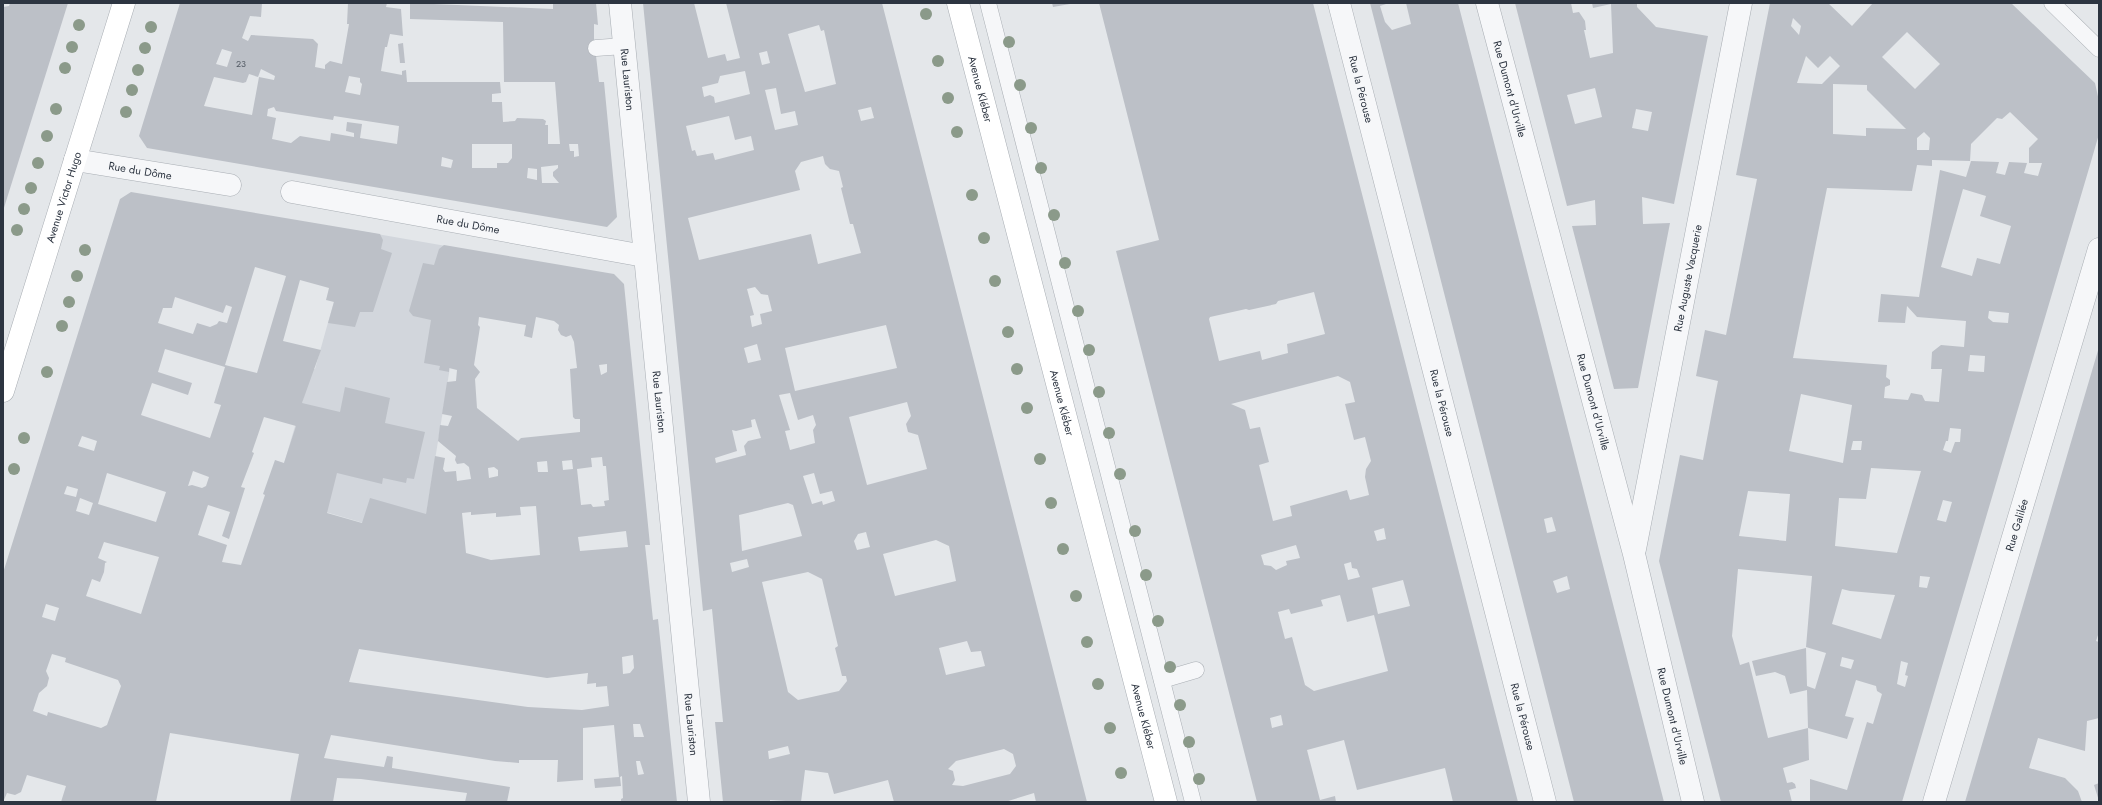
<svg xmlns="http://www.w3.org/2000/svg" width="2102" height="805" font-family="Jost,sans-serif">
<rect width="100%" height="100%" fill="#e4e7ea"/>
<!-- built -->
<polygon fill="#d2d6dc" points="354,230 469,250 422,540 274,497 312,369 315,369"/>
<!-- building -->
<g fill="#bcc0c7" fill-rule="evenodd">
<polygon points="10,3 68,3 3,211 3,7 9,6"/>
<path d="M180,3H262L261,17L250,16L242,38L248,41L251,35L313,39L318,44L315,67L325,69V65L330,61L342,64L349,24H347L348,3H387L386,7L401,9L403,36L390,34L387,47H385L381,71L402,75V71L406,70L407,82H500L501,93L492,94V102H502L503,122L515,121L517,118L543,119L546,121L545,125H548V144H560L555,82H504L503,22L410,19V3L553,9V4L596,3L598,25L594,24V38L599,82H604L617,217L607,227L147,148L139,136ZM222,49L232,52L227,67L216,64ZM261,69L275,76L274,80L259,77L252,115L204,106L214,77L243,83L246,82L249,74L258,77ZM349,76L360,78V82L362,84L360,95L345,92ZM274,107L276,111L333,120L334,116L399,126L397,144L360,138L362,124L347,122L346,131L354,133V137L331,133L330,141L300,136L291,143L272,139L276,118L267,116L268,109ZM472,144H512V158L508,163H497V168H472ZM569,144H578L579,156L574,157V151H570ZM442,157L453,160L451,168L441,166ZM558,165V168L553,172V176L559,183H542L541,167ZM528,168L537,169V180L527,178Z"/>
<path d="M643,3H694L708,58L725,54L727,61L740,58L726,3H882L1087,802H1036L1034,793L1005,802H894L888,780L834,794L828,773L805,770L801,802L770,800V802H723L715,722H723L712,609L703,611ZM819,25L821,31L824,30L836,84L805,92L788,34ZM767,51L770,63L762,65L759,53ZM745,71L750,94L715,103L714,97L710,95L704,97L702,87L718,83L720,76ZM776,88L781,114L795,111L798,125L775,130L765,90ZM871,107L874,118L861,121L858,110ZM729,116L735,140L751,136L754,150L715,160L713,153L697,156L695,150L692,151L686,126ZM823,156L825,164L830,169L839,171L843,187L841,188L850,224H853L861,253L818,264L811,234L699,260L688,218L800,190L795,171L801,162ZM755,287L761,294L768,295L772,311L760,314L762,324L752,327L750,316L754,315L747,289ZM886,325L897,368L795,391L785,348ZM757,344L761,360L748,363L744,348ZM790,393L798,420L813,415L816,425L813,430L815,443L790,450L785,431L790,430L779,395ZM907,402L911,416L906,424L908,432L918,435L927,469L867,485L849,417ZM755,419L761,438L748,441L744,446L746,455L716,463L715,458L737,451L732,430L736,431L752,427L751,420ZM814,473L820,494L832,491L835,501L823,505L822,501L812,504L803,476ZM788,503L793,505L802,536L742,551L739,515ZM866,532L870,547L857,550L854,541L858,534ZM936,540L949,546L956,581L895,596L883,554ZM747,559L749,567L732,572L730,563ZM808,572L822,579L838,646L835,648L842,676H846L847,681L839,691L798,700L788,692L762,582ZM967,641L971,652L981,651L985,666L946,675L939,648ZM788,746L790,754L769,759L768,751ZM1004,749L1013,754L1016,766L1010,774L963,786L952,785L955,780L953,771L948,769L956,761Z"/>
<polygon points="1052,3 1070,3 1070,4 1053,7"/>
<path d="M1099,3H1313L1518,802H1453L1445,768L1357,790L1344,740L1307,750L1320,800L1335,796L1336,802H1257L1116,251L1159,240ZM1314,292L1325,334L1287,344L1288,353L1262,360L1260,351L1219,361L1209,319L1210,317L1246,309L1249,310L1276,304L1278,301ZM1338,376L1350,382L1355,402L1345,404L1354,440L1365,437L1371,461L1366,469L1365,477L1369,495L1350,500L1347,490L1290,506L1292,516L1273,521L1259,465L1269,462L1260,427L1250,429L1245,410L1231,404ZM1384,528L1386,539L1377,541L1374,531ZM1296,545L1300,558L1286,561L1287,565L1276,570L1271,566L1264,565L1261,555ZM1351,562L1352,568L1357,569L1360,577L1348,580L1344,564ZM1403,580L1410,606L1378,614L1372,588ZM1340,595L1347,622L1374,615L1388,671L1314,691L1305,685L1292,637L1285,639L1278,612L1289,609L1291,614L1323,606L1321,600ZM1281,715L1283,725L1272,728L1270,718Z"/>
<path d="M1370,3H1389L1380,6L1385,22L1392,30L1411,24L1406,3H1458L1664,802H1574ZM1552,517L1556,531L1547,533L1544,519ZM1567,576L1570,589L1557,593L1553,581Z"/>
<path d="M1515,3H1571L1573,13L1579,12L1585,21L1586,30H1584L1590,58L1613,53L1611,4L1593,8L1592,3H1637V7L1656,27L1708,36L1674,204L1642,197L1643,224L1670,223L1638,388L1614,389L1572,226L1596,225L1595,200L1567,206ZM1595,88L1602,117L1575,124L1567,95ZM1636,109L1652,112L1648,131L1632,128Z"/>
<path d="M1770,3H1828L1852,26L1873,3H2011L2095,83L2099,101V134L2090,165L1902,802H1810V779L1847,790L1867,722L1873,724L1882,694L1877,691L1876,686L1856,680L1845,716L1854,718L1847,739L1808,728L1807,690L1790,694L1785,676L1775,672L1756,676L1752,661L1806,648L1807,686L1815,689L1826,653L1806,647L1812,576L1738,569L1732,636L1740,665L1749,662L1768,738L1808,728L1809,760L1783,768L1787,783L1792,782L1795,784L1796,788L1789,790L1792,802H1721L1659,561L1680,455L1703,460L1715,396L1718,381L1696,376L1705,330L1726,335L1757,179L1736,175ZM1793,18L1801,26L1799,35L1791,26ZM1907,32L1940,64L1915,89L1882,57ZM1806,56L1818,68L1830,56L1840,66L1822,84L1797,83ZM1833,84L1867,85V90L1906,129L1866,128V136L1833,134ZM2010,112L2038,139L2029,148V163H2042L2038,176L2024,173L2027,163L2009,162L2005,175L1996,173L1999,162L1971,161L1966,177L1940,170L1919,297L1881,294L1878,322L1905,323L1907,306L1917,317L1966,321L1964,347L1941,345L1932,352L1931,369H1942L1939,402L1925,401L1922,395L1911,393L1908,400L1884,398L1885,387L1890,385V380L1886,377L1887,365L1793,358L1827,188L1912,191L1917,165L1932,166V160L1970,161L1971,144L1997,118L2002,119ZM1924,132L1930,138L1929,150H1917V138ZM1963,189L1986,196L1980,216L2011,226L2000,264L1977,258L1972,276L1941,267ZM1989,311L2009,313L2008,323L1993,322L1988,318ZM1970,355L1985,356L1984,372L1968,371ZM1801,394L1852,405L1843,463L1789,451ZM1950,428L1961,429L1960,442H1955L1951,453L1943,450L1946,441H1948ZM1853,441H1862L1861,450H1851ZM1871,468L1921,471L1897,553L1835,546L1839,498L1866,499ZM1748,491L1790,494L1786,541L1739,536ZM1943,500L1952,502L1946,522L1937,520ZM1920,576L1930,577L1927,588L1919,587ZM1842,589L1850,591L1895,595L1881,639L1832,624ZM1842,657L1854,660L1851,669L1840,666ZM1901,661L1908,663L1905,675L1908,676L1905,687L1897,684Z"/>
<polygon points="403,43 405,63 400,63 398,44"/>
<path d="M131,192L380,234L383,240L381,249L392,253L373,312H360L355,327L328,323L334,302L326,300L329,288L300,280L283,341L321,350L302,403L340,412L345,387L390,398L385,423L425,432L414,479L407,478L406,483L383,478L382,484L337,473L327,513L362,523L370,498L426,514L435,456L445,458L443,469L445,472L456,471L457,481L471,479L469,467L464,463L457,464L455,460L456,456L438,441L440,425L448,426L452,416L442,414L447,382L456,381L457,370L449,368V372L439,370L440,366L424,363L431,320L413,316L409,311L423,263L434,265L439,249L444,245L614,274L624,284L650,545H645L647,563L653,620L658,619L677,802H621V799L623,798L622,776L620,777L621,786L595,788L594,779L619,777L614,725L583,728V780L557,782L558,760H519V763L495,761L331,735L324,758L384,767L387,756L393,757L392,768L510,787L507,802H465L467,793L361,779L337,778L333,802H290L299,754L170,733L156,802H61L66,786L27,775L21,792L15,795L7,793L3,802V573L120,199ZM255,267L286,276L257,373L225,365ZM175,297L223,313L226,305L232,307L227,323L219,321L217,324L210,327L197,323L193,334L158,323L163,308H172ZM479,317L526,325L524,336L532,338L536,317L554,321L559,325L558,330L561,335L566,337L571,335L574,342L577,368L570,369L573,417L575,419H580V432L521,438L518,441L477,408L475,379L480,372L474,365L480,327L478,325ZM165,349L225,367L214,403L221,405L210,438L141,415L152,383L188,395L192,383L158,372ZM607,364V372L601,375L599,365ZM264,417L296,426L284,463L275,460L263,494L265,495L241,565L222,562L227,545L198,535L208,505L230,512L222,536L229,539L245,488L241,487L254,453L252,452ZM82,436L97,441L94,451L78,446ZM602,457L603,466H606L609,500L604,501L605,506L593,507L591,504L581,505L577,469L592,467L591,458ZM572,460L573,469L563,470L562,461ZM547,461L548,472H538L537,462ZM494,467L498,470V476L489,478L488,468ZM193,471L209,477L206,486L202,488L192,485L188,486ZM107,473L166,492L156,522L98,504ZM67,486L78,489L76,497L64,494ZM80,498L93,503L89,515L76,511ZM536,506L540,555L491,560L466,553L462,513L471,512V515L496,513V517L521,515L520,507ZM626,531L628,547L580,551L578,537ZM104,542L159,557L141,614L86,596L92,579L100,582L104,572L105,563L107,562L98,558ZM46,604L59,608L55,621L42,617ZM359,649L547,678L588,673L587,684L596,683V687L607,686L609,706L582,710L528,707L349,682ZM52,654L66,658L65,662L118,680L121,686L107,725L101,728L48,712L47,716L33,711L39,693L47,686L49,678L46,671ZM633,655L634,668L630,673L623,674L622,657ZM633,724H640L644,737H634ZM636,761H640L644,774L638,775Z"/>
<polygon points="2099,347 2099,632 2096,641 2099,642 2099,718 2087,721 2085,751 2038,738 2029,768 2065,778 2078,791 2082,802 1965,802"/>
<polygon points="2099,783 2099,801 2094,785"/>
</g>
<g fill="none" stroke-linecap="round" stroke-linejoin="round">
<!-- lane casing -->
<g stroke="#a9aeb4" stroke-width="17">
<g id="lane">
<polyline points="988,3 1193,802"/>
<polyline points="2052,3 2099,49"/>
<polyline points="596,48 624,46"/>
<polyline points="1162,680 1196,670"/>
</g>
</g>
<!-- street casing -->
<g stroke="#a9aeb4" stroke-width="23">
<g id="street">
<path id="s1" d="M620,3L699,802"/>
<path id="s2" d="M1339,3L1545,802"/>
<path id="s3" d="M1487,3L1634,554L1693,802"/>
<path id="s4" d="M75,160L230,185"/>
<path id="s5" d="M292,192L644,256"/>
<path id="s6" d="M1635,549L1741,3"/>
<path id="s7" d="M1934,802L2099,249"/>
</g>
</g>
<!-- secondary casing -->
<g stroke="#a9aeb4" stroke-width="23">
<g id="secondary">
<path id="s8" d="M958,3L1166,802"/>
<path id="s9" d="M3,391L124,3"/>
</g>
</g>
<!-- lane -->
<use href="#lane" stroke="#f6f7f9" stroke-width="16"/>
<!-- street -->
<use href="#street" stroke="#f6f7f9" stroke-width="22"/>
<!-- secondary -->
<use href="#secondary" stroke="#fff" stroke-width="22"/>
</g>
<!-- trees -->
<g fill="#8b9a8a">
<circle cx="926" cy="14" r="6"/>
<circle cx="79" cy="25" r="6"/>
<circle cx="151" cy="27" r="6"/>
<circle cx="1009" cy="42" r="6"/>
<circle cx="72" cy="47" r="6"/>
<circle cx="145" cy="48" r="6"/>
<circle cx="938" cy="61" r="6"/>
<circle cx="65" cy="68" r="6"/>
<circle cx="138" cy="70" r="6"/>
<circle cx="1020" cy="85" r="6"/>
<circle cx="132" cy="90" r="6"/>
<circle cx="948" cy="98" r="6"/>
<circle cx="56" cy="109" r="6"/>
<circle cx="126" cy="112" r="6"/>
<circle cx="1031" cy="128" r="6"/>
<circle cx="957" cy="132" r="6"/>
<circle cx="47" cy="136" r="6"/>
<circle cx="38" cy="163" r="6"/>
<circle cx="1041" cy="168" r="6"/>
<circle cx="31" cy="188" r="6"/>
<circle cx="972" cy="195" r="6"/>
<circle cx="24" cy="209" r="6"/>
<circle cx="1054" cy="215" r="6"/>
<circle cx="17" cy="230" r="6"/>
<circle cx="984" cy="238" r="6"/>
<circle cx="85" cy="250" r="6"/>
<circle cx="1065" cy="263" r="6"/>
<circle cx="77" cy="276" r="6"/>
<circle cx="995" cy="281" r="6"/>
<circle cx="69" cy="302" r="6"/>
<circle cx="1078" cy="311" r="6"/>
<circle cx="62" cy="326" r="6"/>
<circle cx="1008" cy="332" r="6"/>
<circle cx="1089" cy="350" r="6"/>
<circle cx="1017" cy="369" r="6"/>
<circle cx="47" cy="372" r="6"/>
<circle cx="1099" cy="392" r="6"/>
<circle cx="1027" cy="408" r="6"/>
<circle cx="1109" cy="433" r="6"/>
<circle cx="24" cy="438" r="6"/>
<circle cx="1040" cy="459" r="6"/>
<circle cx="14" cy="469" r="6"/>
<circle cx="1120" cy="474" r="6"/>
<circle cx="1051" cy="503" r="6"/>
<circle cx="1135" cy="531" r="6"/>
<circle cx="1063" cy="549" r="6"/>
<circle cx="1146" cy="575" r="6"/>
<circle cx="1076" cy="596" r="6"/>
<circle cx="1158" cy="621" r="6"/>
<circle cx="1087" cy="642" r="6"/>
<circle cx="1170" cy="667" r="6"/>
<circle cx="1098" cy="684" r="6"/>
<circle cx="1180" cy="705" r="6"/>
<circle cx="1110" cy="728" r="6"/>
<circle cx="1189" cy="742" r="6"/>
<circle cx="1121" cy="773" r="6"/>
<circle cx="1199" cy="779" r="6"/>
</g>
<g text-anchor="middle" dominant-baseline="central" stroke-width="3" stroke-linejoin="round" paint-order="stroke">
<!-- number labels -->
<g font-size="9" fill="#515862">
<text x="241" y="63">23</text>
</g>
<!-- street labels -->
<g font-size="11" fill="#2d3541" stroke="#f4f5f8">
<text stroke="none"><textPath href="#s1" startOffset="77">Rue Lauriston</textPath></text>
<text stroke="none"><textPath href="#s8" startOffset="89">Avenue Kléber</textPath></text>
<text stroke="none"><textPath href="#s2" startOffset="89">Rue la Pérouse</textPath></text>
<text stroke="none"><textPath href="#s3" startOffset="89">Rue Dumont d'Urville</textPath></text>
<text stroke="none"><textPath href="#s4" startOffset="66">Rue du Dôme</textPath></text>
<text stroke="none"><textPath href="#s9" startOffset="203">Avenue Victor Hugo</textPath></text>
<text stroke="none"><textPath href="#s5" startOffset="179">Rue du Dôme</textPath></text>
<text stroke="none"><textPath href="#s6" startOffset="276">Rue Auguste Vacquerie</textPath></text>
<text stroke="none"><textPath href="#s8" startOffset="413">Avenue Kléber</textPath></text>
<text stroke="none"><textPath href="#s2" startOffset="413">Rue la Pérouse</textPath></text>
<text stroke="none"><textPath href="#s3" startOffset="413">Rue Dumont d'Urville</textPath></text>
<text stroke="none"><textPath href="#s1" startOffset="401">Rue Lauriston</textPath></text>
<text stroke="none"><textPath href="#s7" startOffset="289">Rue Galilée</textPath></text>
<text stroke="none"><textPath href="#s8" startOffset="737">Avenue Kléber</textPath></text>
<text stroke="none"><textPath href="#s2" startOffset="737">Rue la Pérouse</textPath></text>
<text stroke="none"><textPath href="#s3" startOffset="737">Rue Dumont d'Urville</textPath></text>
<text stroke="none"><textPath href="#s1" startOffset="725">Rue Lauriston</textPath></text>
</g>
</g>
<!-- border -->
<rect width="2102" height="805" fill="none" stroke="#2d3541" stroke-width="8"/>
</svg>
